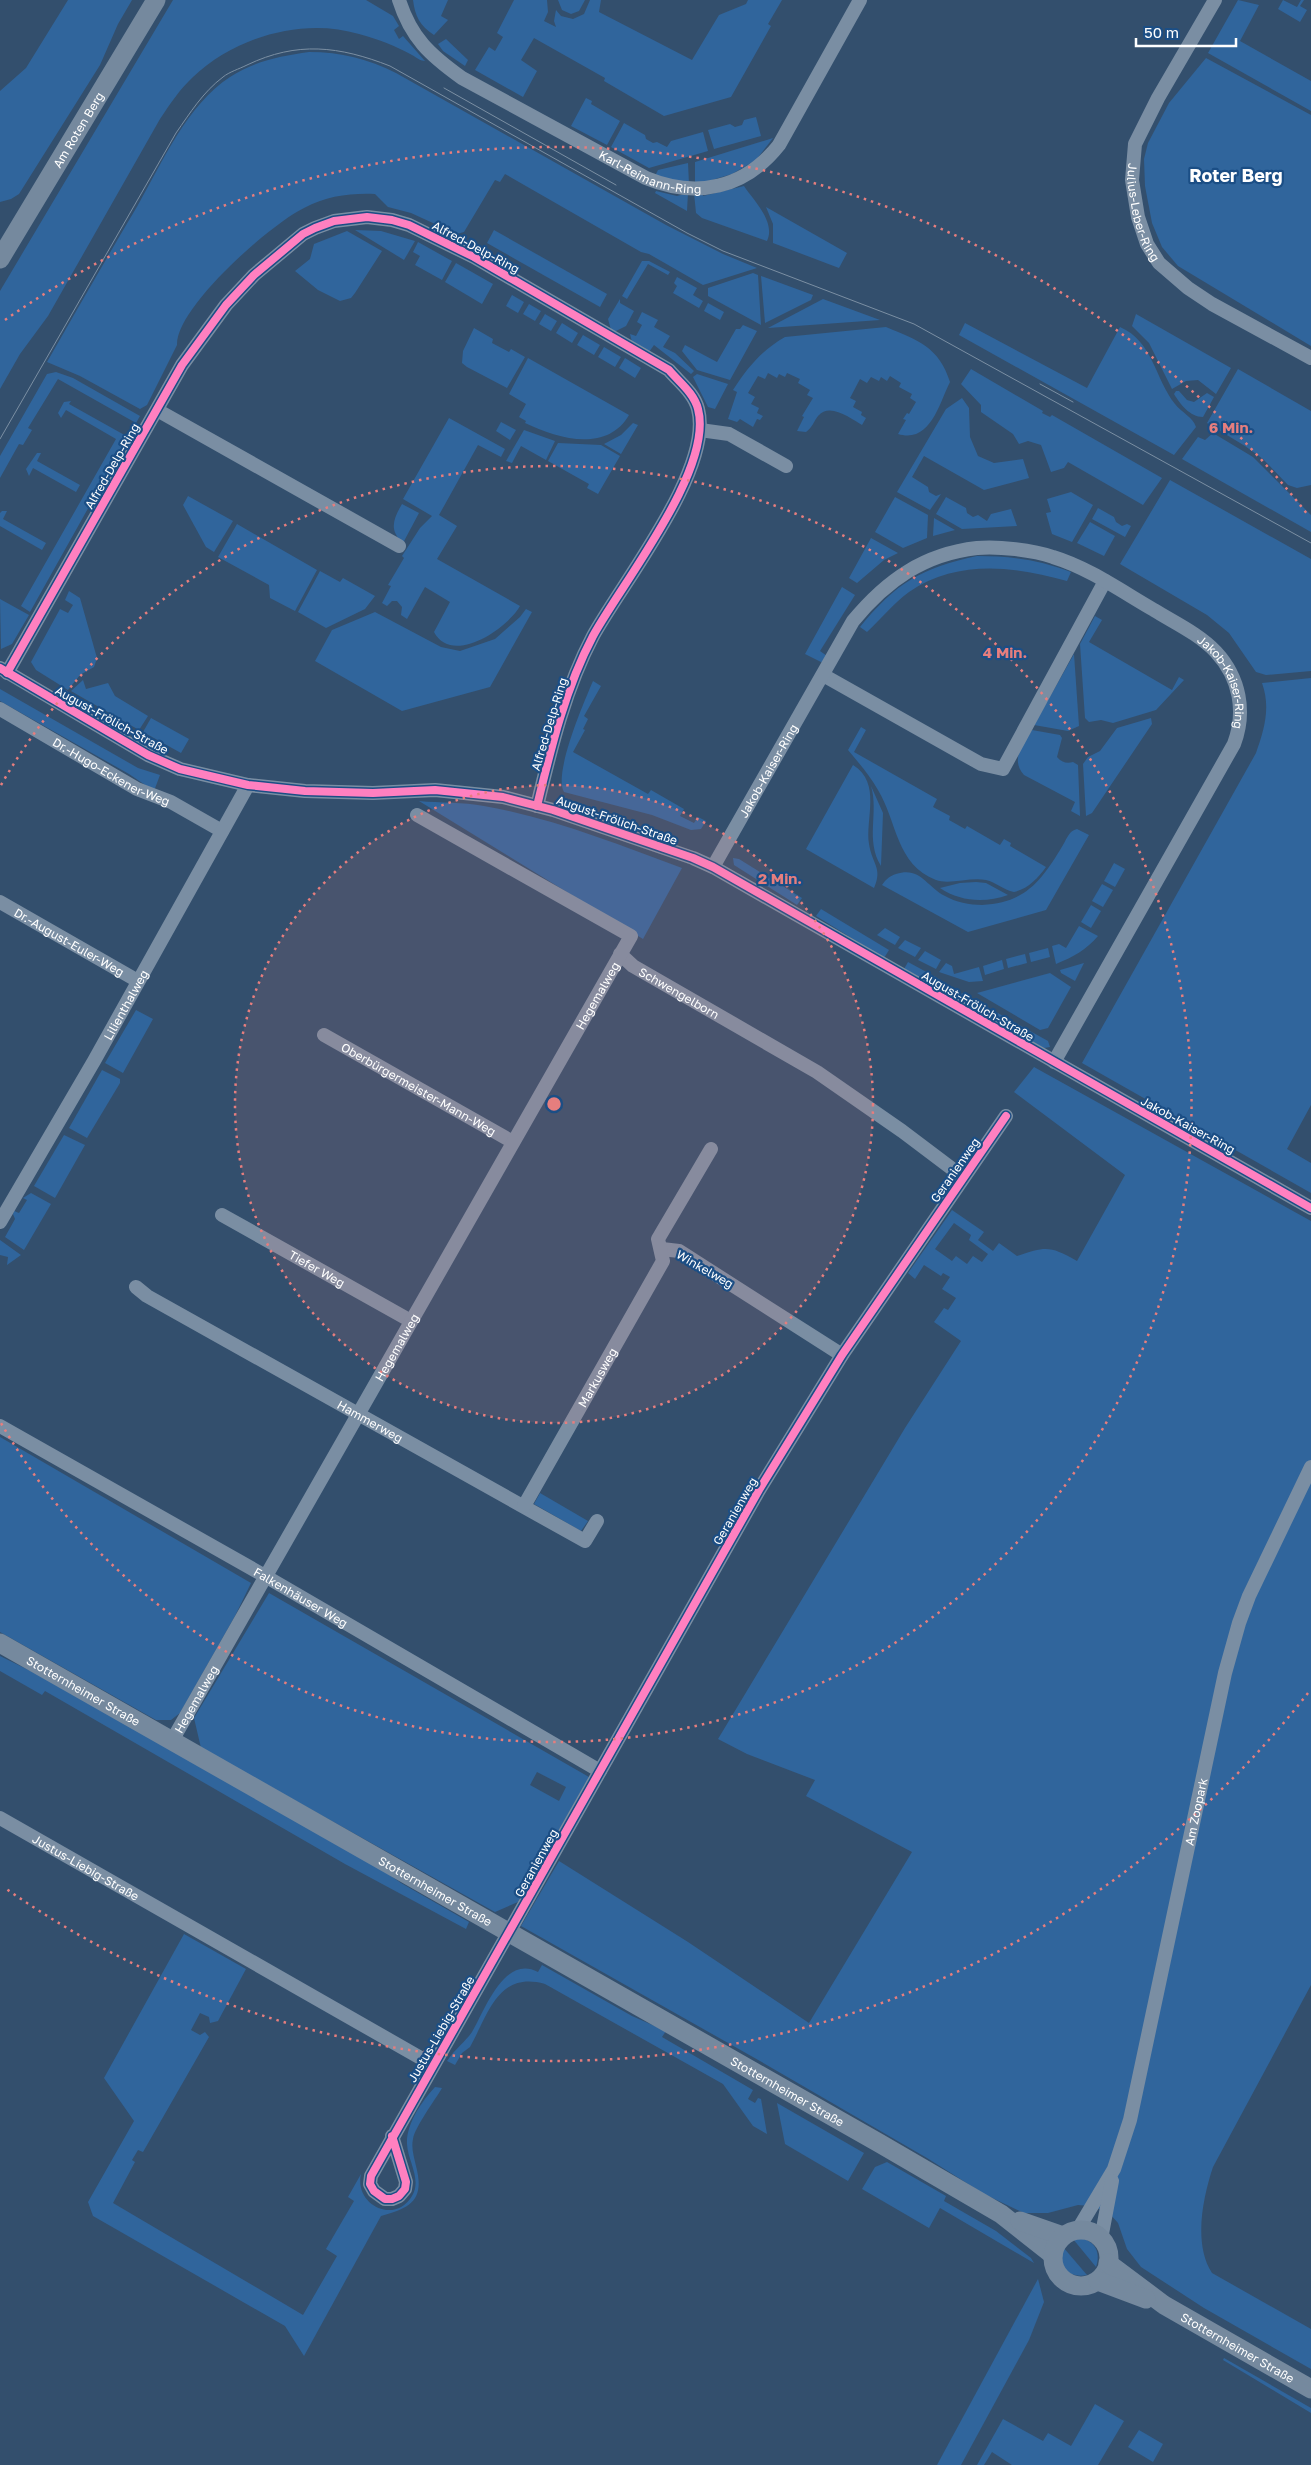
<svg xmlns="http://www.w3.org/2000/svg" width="1311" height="2465" font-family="'Golos Text',sans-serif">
<rect width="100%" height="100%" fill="#334f6d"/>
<!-- green -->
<g fill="#30659c" fill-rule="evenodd">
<polygon points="68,0 132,0 118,24 100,65 19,194 11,199 0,202 0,91 26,68"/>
<path d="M173,0H366L393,16L399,26L394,30L399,39L403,36L425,61C421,61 417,58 412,55C396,46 378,39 359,34C303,17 235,37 193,77C180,89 170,104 160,119L48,316L20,354L0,389V291Z"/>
<path d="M413,0H448L441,16L448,20L434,35C420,26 415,16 413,0Z"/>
<polygon points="514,0 547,0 548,12 544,21 556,27 554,21 556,10 561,16 573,19 584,14 590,0 601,0 599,12 692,60 719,15 746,4 748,0 782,0 768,24 771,26 731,97 664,116 604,81 605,78 534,38 521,60 537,71 523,97 475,70 489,47 495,51 503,37 497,33"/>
<polygon points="558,0 585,0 579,11 571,14 562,10"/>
<polygon points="1238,0 1259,5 1240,41 1311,81 1311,111 1208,53"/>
<polygon points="1283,0 1297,7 1301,0 1304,0 1300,6 1307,10 1300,22 1278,9"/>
<polygon points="446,39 468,60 465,66 443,51 438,44"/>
<path d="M309,52C341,52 368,59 396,73L666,225L723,254L757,268L703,285L649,254L641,252L505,174L500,182L495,180L464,232L457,234L411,213L388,207L375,194C350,193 327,196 304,208C271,224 176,307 177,345L147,405L140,409L80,376L47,362C77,310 107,257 138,205C163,161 187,105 230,77C254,61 281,56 309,52Z"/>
<polygon points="1206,58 1311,115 1311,346 1178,266 1162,247 1152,223 1145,186 1144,159 1148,143 1169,103"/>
<polygon points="586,98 592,101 591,104 620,121 607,145 571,126"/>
<polygon points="756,117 761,136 714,149 708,130 730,124 735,127 742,125 744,120"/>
<polygon points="624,123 645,135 646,139 653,143 657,142 667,147 671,141 703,132 708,151 649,168 611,147"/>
<polygon points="773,138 756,160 732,174 695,185 695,162"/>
<polygon points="688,163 689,184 655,176 658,170"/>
<path d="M744,186C754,201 776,222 767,241L702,218L696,213L694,193L702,192L703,196Z"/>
<polygon points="656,191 677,196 688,193 687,211 655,193"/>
<polygon points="766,207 847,253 839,268 773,243 773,224"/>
<polygon points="355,230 381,231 415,241 404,260"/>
<polygon points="494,230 607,294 600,307 487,243"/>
<polygon points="347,231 382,251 355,293 351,298 340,301 318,290 295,271 310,259 314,244"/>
<polygon points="418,242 452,261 442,280 415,265 420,256 413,252"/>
<polygon points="642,261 649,261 670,272 668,275 648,264 627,299 622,296"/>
<polygon points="456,263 493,284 482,304 445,282"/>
<polygon points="753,273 758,275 761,325 708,296 708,288"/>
<polygon points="761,276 813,295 811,300 765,323"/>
<polygon points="677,277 697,288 693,295 703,301 699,308 673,293 677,286 674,283"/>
<polygon points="512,295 524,302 518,313 506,306"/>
<polygon points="620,299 620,303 634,311 626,326 614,332 611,330 608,319"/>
<polygon points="823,299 880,320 768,328"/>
<polygon points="708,303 724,312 720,320 704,311"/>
<polygon points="529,304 541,311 535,321 523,314"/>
<polygon points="642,312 658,320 654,327 670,336 663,347 675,353 694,371 691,374 654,345 649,352 632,342 630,334 636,336 642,325 637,322"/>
<polygon points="545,314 557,321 551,331 539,324"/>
<polygon points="1136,314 1231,368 1216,394 1198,380 1186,381 1172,389 1149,343 1132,326"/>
<polygon points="562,323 578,333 572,343 556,333"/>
<path d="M965,323L1087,388L1120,327C1153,341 1155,379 1175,404C1182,413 1193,417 1196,427L1174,455L959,335Z"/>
<polygon points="743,325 757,331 730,380 697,370 682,351 685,345 717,362 736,329 740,329"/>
<path d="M886,327C918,340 939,347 950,382C940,401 931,444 898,434L906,420L903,419L907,413L909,414L916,402L910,398L912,394L899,387L901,383L890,376L887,381L881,377L879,381L871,377L867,383L860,379L850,398L856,401L853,407L862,412L861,415L866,418L862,425C851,419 830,402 818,416C814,421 812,428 806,432L797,431L804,417L802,416L813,398L807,395L810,390L798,383L800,379L787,373L785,377L779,374L777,378L768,373L765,379L758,376L748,393L755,397L751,404L759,408L757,413L763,416L760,420L757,419L753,427L740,419L737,422L728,419L737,392L733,390C747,368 762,350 785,337Z"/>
<polygon points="474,328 493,339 492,343 509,352 511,349 525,357 507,388 467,367 462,363 463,351"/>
<polygon points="583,335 600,345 594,355 577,345"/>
<polygon points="604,347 621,357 615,367 598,357"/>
<path d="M528,358L629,415C607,453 558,439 525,423L526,421L519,417L526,404L509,394Z"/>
<polygon points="625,358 641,368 635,378 619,368"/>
<polygon points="971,369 1043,411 1042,413 1050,417 1052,415 1162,478 1143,505 1068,462 1064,468 1051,472 1041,445 1028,441 1019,444 1013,434 981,412 981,405 961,384"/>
<polygon points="1238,369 1311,411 1311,485 1297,488 1288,485 1263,459 1245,446 1207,423"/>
<polygon points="56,372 73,378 140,416 136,423 58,379 28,428 32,430 23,445 19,444 0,478 0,456 47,374"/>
<polygon points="697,374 728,384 715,409 708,407 693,377"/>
<path d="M1176,391H1179L1187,400L1194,402L1207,393L1214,397L1203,417C1190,417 1180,404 1174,394Z"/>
<polygon points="962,398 969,408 970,437 978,456 994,463 1023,459 1029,478 984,490 924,456 912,477 928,487 929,492 936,496 941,494 930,510 897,492 946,409"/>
<polygon points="71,401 69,404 128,437 30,612 21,606 116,439 66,410 61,418 58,413 64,402"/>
<path d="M449,418L505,449L501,457L478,445L439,515L457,526L437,559L520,606C507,629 452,666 434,632L450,602L425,587L407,619L401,615L402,607L397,601H392L387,606L382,603L391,586L388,585L404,558L402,556L420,528L432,516L403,499Z"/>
<polygon points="501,422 516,430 510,440 496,431"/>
<polygon points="633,423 638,425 621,454 604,444 621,435"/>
<polygon points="524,430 555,441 546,460 521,446 512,463 506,461"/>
<polygon points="1213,433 1253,457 1311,515 1311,532 1182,459 1198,437 1205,440"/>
<polygon points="558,443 601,445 620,456 598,494 587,488 589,484 548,461"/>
<polygon points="37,453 41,453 37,461 80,485 76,492 33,468 29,476 26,469"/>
<polygon points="1170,480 1311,559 1311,671 1266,675 1256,672 1229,633 1207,615 1120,564"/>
<polygon points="1071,492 1093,505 1072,542 1052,534 1046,513 1051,512 1047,499"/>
<polygon points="188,496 233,521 214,552 206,547 183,505"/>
<polygon points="895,497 928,515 927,538 903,548 875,532"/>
<polygon points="946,497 966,508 967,513 973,517 978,515 987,521 991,514 1011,509 1017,526 962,529 936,514"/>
<path d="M402,504L419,513L403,543C388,530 394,518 402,504Z"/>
<polygon points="1098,508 1114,517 1116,522 1122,526 1127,524 1131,526 1125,537 1092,519"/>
<polygon points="2,511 7,511 3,519 46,543 42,550 0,526 0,513"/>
<polygon points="934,518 955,530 933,536"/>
<polygon points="1090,522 1115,536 1104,556 1077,543"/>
<polygon points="237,524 317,570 295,611 270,598 269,585 218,557"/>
<polygon points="871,538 898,553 884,560 857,583 849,578"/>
<path d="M977,556C1011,556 1040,560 1071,572L1067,581C1014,566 957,559 909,592C894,603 881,619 867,632L860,627C896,583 921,568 977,556Z"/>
<polygon points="320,571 340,582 343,578 375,596 365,609 326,628 298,612"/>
<polygon points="842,587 855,595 820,651 827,656 823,663 805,654"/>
<polygon points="69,591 80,598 97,658 94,667 80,675 68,690 36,670 31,662 60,609 68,613 73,605 65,600"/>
<polygon points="0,599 29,615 12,644 1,649"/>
<polygon points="526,609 532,612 490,687 402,711 315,661 332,630 375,612 441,647 460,651 495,639 520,617"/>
<polygon points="1095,616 1102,620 1089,642 1172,690 1179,677 1184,680 1156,710 1113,723 1101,720 1089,722 1085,718 1080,644"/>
<polygon points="1074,654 1079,726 1068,731 1034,725"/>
<path d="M1311,678V1105L1287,1149L1311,1163V1193L1082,1063L1256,753C1264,730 1271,708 1262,683Z"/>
<polygon points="83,680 86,689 108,683 115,696 148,716 139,730 71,691"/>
<path d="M593,681L601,686L584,716L588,719L583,729L585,730L573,752L648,794L651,790L684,809L680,816L694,823L698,817L706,821L701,829L691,830L652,815L564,792C553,774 584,702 593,681Z"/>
<polygon points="0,689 138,768 160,775 154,791 129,774 0,701"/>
<polygon points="151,718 189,739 181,753 143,732"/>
<polygon points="1151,718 1152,724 1092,813 1086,816 1083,764 1088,757 1100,751 1117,728"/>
<path d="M861,727L866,730L854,752L937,799L933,807L950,816L949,820L965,829L967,826L1000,845L1004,839L1011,843L1010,846L1046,867C1038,878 1028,889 1014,892C1003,890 996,882 986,880C970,877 949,885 936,880C896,865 897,821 878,790C870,776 859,763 848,750Z"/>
<path d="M1032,730L1060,735L1062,738L1057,757C1061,762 1067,764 1073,762L1078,765L1080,816L1071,811L1075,802L1024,775C1010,759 1023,745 1032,730Z"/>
<path d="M853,765C882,783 865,819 869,844C872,864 883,868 874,888L806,849Z"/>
<path d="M871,786L883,813L881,866C865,840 879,813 871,786Z"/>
<path d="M419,801C440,803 463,802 484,806C552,818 617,844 682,868L643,939Z"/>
<path d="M1077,829L1089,835L1046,910L968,932L882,885C886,879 890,876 896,874C920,866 926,886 945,896C955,902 970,905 982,905C1026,903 1042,880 1063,845C1067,838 1069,831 1077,829Z"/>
<polygon points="733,858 739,859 802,898 797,905 734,865"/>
<polygon points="1114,863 1125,869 1115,887 1104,881"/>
<path d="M976,882L986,883L1008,895C985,903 961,902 940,888L960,883Z"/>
<polygon points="1102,884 1113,890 1103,907 1092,901"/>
<polygon points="1091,905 1101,911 1091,928 1081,922"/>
<polygon points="821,909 889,950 884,958 816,916"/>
<path d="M1079,926L1098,936C1086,950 1073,957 1056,964L1052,946L1059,944L1066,948Z"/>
<polygon points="885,928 900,937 895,945 877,935"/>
<polygon points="905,940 921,948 915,957 898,948"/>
<polygon points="1048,948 1050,957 1031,962 1029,953"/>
<polygon points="925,951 941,960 936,969 918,960"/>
<polygon points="1025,954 1027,963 1008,968 1006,959"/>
<polygon points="1002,960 1004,969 985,975 983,966"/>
<polygon points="908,962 932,975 928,983 904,969"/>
<polygon points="946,963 952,966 954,974 979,967 983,981 969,982 939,972"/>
<polygon points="1084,963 1075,981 1061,973 1060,970"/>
<polygon points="1050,973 1071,987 1048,1028 1040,1030 977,993"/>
<polygon points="934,976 960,992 956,999 930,984"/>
<polygon points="962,993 1048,1041 1050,1047 1044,1048 958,1000"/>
<polygon points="136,1010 153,1019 123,1073 105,1063"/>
<path d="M1034,1067L1311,1221V1985L1213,2167C1203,2197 1193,2244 1212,2273L1311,2329V2369L1204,2308L1141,2267L1127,2249L1118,2223L1109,2213L1091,2206L1078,2205L1048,2213H1024L984,2194L927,2158L760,2061L521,1926L559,1861L688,1942L809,2023L912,1852L806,1796L815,1780L747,1754L718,1739L905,1428L961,1341L934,1322L944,1308L948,1310L956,1298L942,1289L950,1277L943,1273L941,1276L924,1265L915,1279L908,1273L952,1210L984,1232L978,1240L993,1251L999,1243L1017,1256C1047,1246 1050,1246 1077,1261L1125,1175L1014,1092ZM954,1223L971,1235L969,1240L988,1254L982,1262L973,1256L967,1264L956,1256L952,1261L935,1249Z"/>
<polygon points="102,1070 120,1079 120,1083 87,1138 69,1128"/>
<polygon points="64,1135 85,1145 55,1198 34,1186"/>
<polygon points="31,1193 51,1204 24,1250 5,1237 15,1219 13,1214 14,1211 19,1213 27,1200 23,1198"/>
<polygon points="0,1240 21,1255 7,1265 8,1257 0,1255"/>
<polygon points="0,1437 251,1583 235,1616 180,1713 171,1720 156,1720 0,1632"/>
<polygon points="540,1493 588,1521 581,1531 534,1504"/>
<path d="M269,1593L589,1777L518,1902L495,1912L201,1748L194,1718ZM537,1772L566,1787L559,1801L530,1785Z"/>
<polygon points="0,1656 57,1684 377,1866 401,1883 469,1922 466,1929 345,1864 45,1691 42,1695 0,1671"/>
<path d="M184,1934L246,1969L218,2021L210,2023L209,2017L200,2013L191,2030L200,2035L205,2032L209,2037L143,2152L138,2150L132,2160L135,2162L113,2203L303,2315L337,2256L326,2249L354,2201L348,2197L361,2174C354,2205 395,2225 412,2196C422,2179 408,2162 407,2144C406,2124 422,2101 435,2087L442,2088C435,2100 415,2127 413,2139C411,2148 414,2157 416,2166C425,2200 411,2208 381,2216L304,2356L285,2326L93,2216L88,2202L134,2121L104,2078Z"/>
<path d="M542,1965L632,2016L666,2031L662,2037L753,2090L748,2099L755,2103L758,2098L761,2099L767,2134L753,2126L723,2084L545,1984C498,1971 489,2013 470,2047L462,2053L455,2065L447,2061C455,2049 465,2042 472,2032C485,2010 504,1954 538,1972Z"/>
<polygon points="777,2103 864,2153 848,2181 785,2144"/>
<polygon points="887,2162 946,2196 944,2201 996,2231 1031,2258 1034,2263 940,2208 929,2228 862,2189 875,2167"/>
<path d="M1080,2238C1095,2241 1101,2252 1096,2267L1073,2239Z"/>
<path d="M1063,2247L1087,2275C1068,2279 1056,2265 1063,2247Z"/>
<polygon points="1038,2279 1044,2302 1029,2340 961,2465 937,2465"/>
<polygon points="1224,2358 1311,2408 1311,2413 1223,2360"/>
<polygon points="1095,2404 1124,2421 1098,2465 1012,2465 992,2452 984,2465 977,2465 1003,2419 1043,2441 1048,2433 1071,2446"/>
<polygon points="1139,2430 1163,2444 1153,2462 1128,2447"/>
</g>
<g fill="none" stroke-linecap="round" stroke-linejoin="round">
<!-- street -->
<g stroke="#7a8ea3" stroke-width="14">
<path id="s1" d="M399,0C411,38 430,55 462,78L646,178C697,199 745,188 779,145L860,0"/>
<path id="s2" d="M1215,0L1158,98L1135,144L1132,180L1138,217L1147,244L1159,263L1188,288L1212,304L1311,358"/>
<polyline points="157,410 399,546"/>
<polyline points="700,430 729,434 786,466"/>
<polyline points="0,668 148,755 180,769 248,785 305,791 373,793 435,790 503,797 553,810 693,858 713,867 1311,1208"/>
<path d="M7,673L182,365L226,305L254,275L303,234L315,228L334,221L367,217L392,220L409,225L474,257L669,370C679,382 694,393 698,409C714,469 622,583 593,636C565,689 551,748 537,806"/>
<polyline points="823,675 981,764 1003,769 1105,581"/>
<path id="s3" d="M0,709L137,789L171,802L222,831"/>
<path id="s4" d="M713,867L853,621C887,580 924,554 977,548C998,546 1033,550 1053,557C1089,568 1121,591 1154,610C1175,623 1199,634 1216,652C1240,678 1246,712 1234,744L1054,1062"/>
<path id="s5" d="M0,902L138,981"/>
<path id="s6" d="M620,954L633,966L817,1072L902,1131L963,1177"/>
<path id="s7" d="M324,1035L513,1142"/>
<path id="s8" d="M222,1215L411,1321"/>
<path id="s9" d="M0,1222L94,1061L248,785"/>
<polyline points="662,1249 679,1251 842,1355"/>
<path id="s10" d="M136,1287L147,1296L585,1541L597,1521"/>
<path id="s11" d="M0,1426L265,1576L600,1771"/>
<path id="s12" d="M524,1506L663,1261L658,1239L711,1149"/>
<path id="s13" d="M173,1739L631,936L417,815"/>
<path id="s14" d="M0,1818L433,2065"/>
<polyline points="392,2136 406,2182 405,2189 399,2196 392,2199 385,2199 374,2191 370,2184 371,2176 759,1490 842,1355 1006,1116"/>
<path id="s15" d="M1077,2231L1114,2169L1130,2120L1225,1673L1239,1623L1249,1596L1311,1467"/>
<polyline points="1101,2239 1112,2181"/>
</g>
<!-- secondary -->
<g stroke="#75899e" stroke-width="19">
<path id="s16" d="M0,259L156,0"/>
<path id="s17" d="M0,1643L879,2143L1001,2214L1053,2255"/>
<polyline points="1020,2221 1063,2236"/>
<circle cx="1081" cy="2258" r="28"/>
<path id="s18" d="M1108,2263L1164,2305L1311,2389"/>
<polyline points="1098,2281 1146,2299"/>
</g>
<!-- tram -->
<g stroke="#7b8fa3" stroke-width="1">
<polyline points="444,88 616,185"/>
<polyline points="1040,384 1073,402"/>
<path d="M0,439L176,133C190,113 203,92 223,77C229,72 239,69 247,65C297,41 339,46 390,66L687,233L723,251L914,324L1311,543"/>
</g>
<!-- cycleway casing -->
<g stroke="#1b4e85" stroke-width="11">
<g id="cycleway">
<polyline points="0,668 148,755 180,769 248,785 305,791 373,793 435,790 503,797 553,810 693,858 713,867 1311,1208"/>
<path d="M7,673L182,365L226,305L254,275L303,234L315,228L334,221L367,217L392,220L409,225L474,257L669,370C679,382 694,393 698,409C714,469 622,583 593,636C565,689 551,748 537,806"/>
<polyline points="392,2136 406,2182 405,2189 399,2196 392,2199 385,2199 374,2191 370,2184 371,2176 759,1490 842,1355 1006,1116"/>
</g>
</g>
<!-- cycleway -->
<use href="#cycleway" stroke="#ff80c0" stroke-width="8"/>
</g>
<!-- distance rings -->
<circle cx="554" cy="1104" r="319" fill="#e67e7e" fill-opacity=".12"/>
<g fill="none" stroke="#e67e7e" stroke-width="2.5" stroke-dasharray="2.5 5">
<circle cx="554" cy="1104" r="319"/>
<path d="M1 785A638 638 0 1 1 1 1423"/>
<path d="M1308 1693A957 957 0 0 1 5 1888M5 320A957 957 0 0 1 1308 515"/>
</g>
<g text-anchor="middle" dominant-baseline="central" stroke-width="4.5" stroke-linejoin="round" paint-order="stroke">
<!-- street labels -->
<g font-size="12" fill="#fff" stroke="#1b4e85">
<text stroke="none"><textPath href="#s16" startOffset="151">Am Roten Berg</textPath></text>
<text stroke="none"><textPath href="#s1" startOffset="314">Karl-Reimann-Ring</textPath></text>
<text stroke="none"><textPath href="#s2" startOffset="235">Julius-Leber-Ring</textPath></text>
<text transform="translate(476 247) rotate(28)">Alfred-Delp-Ring</text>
<text transform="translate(112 466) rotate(-60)">Alfred-Delp-Ring</text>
<text stroke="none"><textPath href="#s4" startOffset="728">Jakob-Kaiser-Ring</textPath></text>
<text transform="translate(112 720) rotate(29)">August-Frölich-Straße</text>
<text transform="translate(549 724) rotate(-73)">Alfred-Delp-Ring</text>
<text stroke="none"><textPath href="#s3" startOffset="128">Dr.-Hugo-Eckener-Weg</textPath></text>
<text stroke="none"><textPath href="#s4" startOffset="111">Jakob-Kaiser-Ring</textPath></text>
<text transform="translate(617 820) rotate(19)">August-Frölich-Straße</text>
<text stroke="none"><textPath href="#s5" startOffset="80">Dr.-August-Euler-Weg</textPath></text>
<text stroke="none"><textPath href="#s6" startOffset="71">Schwengelborn</textPath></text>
<text stroke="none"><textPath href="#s13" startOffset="856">Hegemalweg</textPath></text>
<text stroke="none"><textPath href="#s9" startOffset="251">Lilienthalweg</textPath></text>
<text transform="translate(978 1006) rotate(30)">August-Frölich-Straße</text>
<text stroke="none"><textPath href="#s7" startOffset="109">Oberbürgermeister-Mann-Weg</textPath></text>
<text transform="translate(1188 1125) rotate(29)">Jakob-Kaiser-Ring</text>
<text transform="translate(955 1170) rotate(-55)">Geranienweg</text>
<text stroke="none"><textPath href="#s8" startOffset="109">Tiefer Weg</textPath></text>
<text transform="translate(705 1269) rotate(30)">Winkelweg</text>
<text stroke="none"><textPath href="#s13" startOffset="451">Hegemalweg</textPath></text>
<text stroke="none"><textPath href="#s12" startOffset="148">Markusweg</textPath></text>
<text stroke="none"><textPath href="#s10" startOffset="270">Hammerweg</textPath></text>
<text transform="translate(735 1511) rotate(-60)">Geranienweg</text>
<text stroke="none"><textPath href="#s11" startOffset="346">Falkenhäuser Weg</textPath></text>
<text stroke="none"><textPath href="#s17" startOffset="96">Stotternheimer Straße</textPath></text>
<text stroke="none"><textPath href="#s13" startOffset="46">Hegemalweg</textPath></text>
<text stroke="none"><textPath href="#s15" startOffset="439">Am Zoopark</textPath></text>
<text transform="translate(536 1863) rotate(-61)">Geranienweg</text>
<text stroke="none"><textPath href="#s14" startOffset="99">Justus-Liebig-Straße</textPath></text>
<text stroke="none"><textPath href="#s17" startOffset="501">Stotternheimer Straße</textPath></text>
<text transform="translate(441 2029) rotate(-60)">Justus-Liebig-Straße</text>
<text stroke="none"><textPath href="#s17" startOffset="906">Stotternheimer Straße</textPath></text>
<text stroke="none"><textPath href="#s18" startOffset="155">Stotternheimer Straße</textPath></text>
</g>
<!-- district labels -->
<g font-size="18" font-weight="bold" fill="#fff" stroke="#1b4e85">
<text x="1236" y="175">Roter Berg</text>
</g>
</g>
<circle cx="554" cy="1104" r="8" fill="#e67e7e" stroke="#1b4e85" stroke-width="2.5"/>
<g font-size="15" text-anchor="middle" font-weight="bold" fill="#e67e7e" stroke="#1b4e85" stroke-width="4.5" stroke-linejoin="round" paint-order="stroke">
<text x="1231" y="433">6 Min.</text>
<text x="1005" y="658">4 Min.</text>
<text x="780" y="884">2 Min.</text>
</g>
<!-- scale -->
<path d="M1136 38v8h100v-8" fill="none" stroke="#ffffff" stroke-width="2.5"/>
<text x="1144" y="38" font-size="15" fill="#ffffff" stroke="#1b4e85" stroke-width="4" paint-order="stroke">50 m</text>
</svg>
